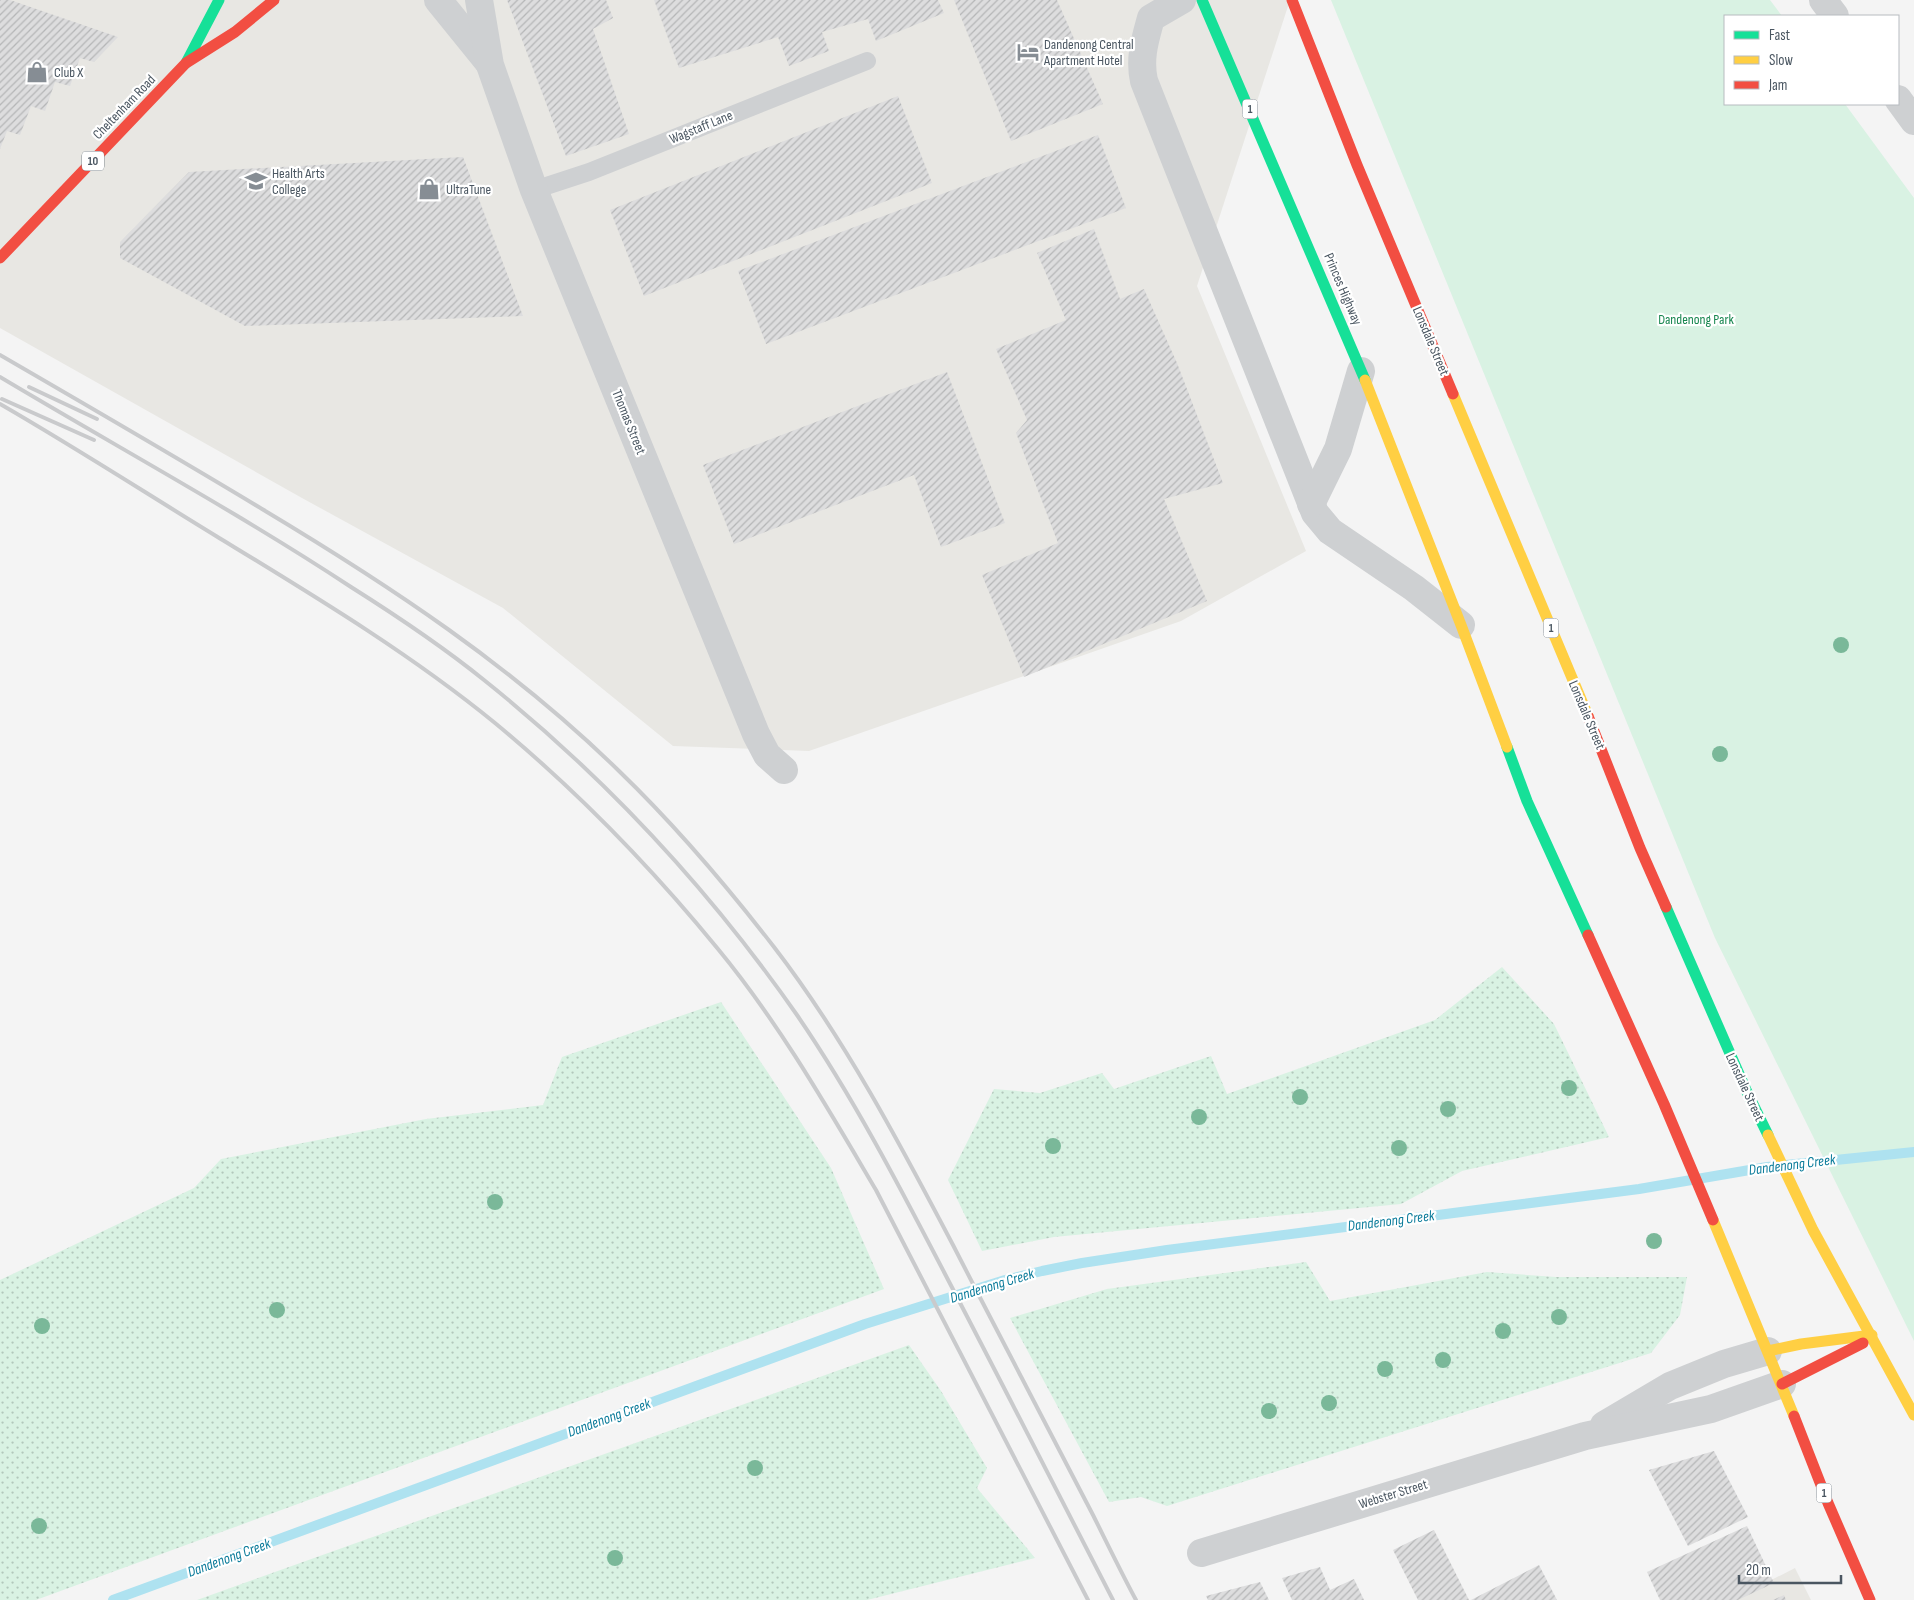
<svg xmlns="http://www.w3.org/2000/svg" width="1914" height="1600" font-family="'Sofia Sans Condensed',sans-serif">
<defs>
<pattern id="grass-dots" width="8" height="8" patternUnits="userSpaceOnUse" patternTransform="scale(1.25)"><rect width="8" height="8" fill="#d9f2e3"/><path d="M2 2h.1M6 6h.1" fill="none" stroke="#b2c7bb" stroke-width="1.8" stroke-linecap="round"/></pattern>
<pattern id="building-hatch" width="6" height="6" patternUnits="userSpaceOnUse" patternTransform="scale(1.25)"><rect width="6" height="6" fill="#ddddde"/><path d="M-1 1l2-2M0 6l6-6M5 7l2-2" fill="none" stroke="#b5b6b7"/></pattern>
</defs>
<rect width="100%" height="100%" fill="#f4f4f4"/>
<!-- commercial -->
<g fill="#e8e7e3">
<polygon points="0,0 1290,0 1197,286 1306,551 1181,621 809,751 673,746 503,608 302,498 0,328"/>
<polygon points="1795,1568 1811,1600 1732,1600"/>
</g>
<!-- grass -->
<g fill="url(#grass-dots)">
<polygon points="1502,967 1554,1024 1609,1137 1462,1171 1401,1204 1054,1237 982,1251 948,1180 994,1089 1040,1093 1102,1073 1114,1089 1211,1056 1227,1094 1435,1020"/>
<polygon points="721,1002 831,1168 884,1289 36,1600 0,1600 0,1280 194,1188 221,1159 426,1119 543,1105 562,1057"/>
<polygon points="1306,1262 1330,1301 1487,1272 1556,1277 1687,1277 1680,1315 1651,1353 1167,1506 1141,1497 1109,1502 1010,1318 1107,1289"/>
<polygon points="909,1345 941,1391 987,1468 977,1488 1035,1558 867,1600 197,1600"/>
</g>
<!-- park -->
<polygon fill="#d9f2e3" points="1331,0 1770,0 1782,16 1725,16 1725,104 1845,104 1914,198 1914,1341 1715,938"/>
<g fill="none" stroke-linecap="round" stroke-linejoin="round">
<!-- stream -->
<polyline stroke="#aee2f0" stroke-width="10" points="113,1600 865,1324 1005,1280 1042,1271 1082,1263 1167,1250 1639,1189 1767,1167 1914,1152"/>
</g>
<!-- building -->
<g fill="url(#building-hatch)">
<polygon points="0,0 10,0 118,37 94,62 80,58 70,86 55,82 45,111 31,106 20,135 7,131 0,149"/>
<polygon points="507,0 606,0 613,18 593,29 629,134 566,156"/>
<polygon points="654,0 938,0 944,13 876,41 868,19 822,32 829,51 789,66 778,37 679,68"/>
<polygon points="954,0 1057,0 1103,104 1011,141"/>
<polygon points="898,96 932,183 644,296 610,210"/>
<polygon points="1098,135 1126,208 766,344 738,271"/>
<polygon points="463,157 523,316 245,326 120,258 120,242 189,172"/>
<polygon points="1094,229 1120,299 1144,289 1177,363 1223,483 1164,499 1207,601 1024,677 982,575 1058,543 1016,433 1027,420 996,349 1066,320 1037,253"/>
<polygon points="947,372 1005,523 941,547 914,475 734,544 703,465"/>
<polygon points="1714,1451 1748,1517 1688,1546 1649,1470"/>
<polygon points="1747,1526 1774,1583 1738,1600 1660,1600 1647,1572"/>
<polygon points="1434,1530 1469,1600 1418,1600 1393,1550"/>
<polygon points="1539,1565 1557,1600 1471,1600"/>
<polygon points="1320,1567 1330,1590 1354,1579 1364,1600 1292,1600 1282,1578"/>
<polygon points="1260,1582 1269,1600 1208,1600 1206,1596"/>
<polygon points="1784,1595 1786,1600 1773,1600"/>
</g>
<g fill="none" stroke-linecap="round" stroke-linejoin="round">
<!-- lane -->
<polyline stroke="#ced0d2" stroke-width="18" points="534,190 589,172 867,61"/>
<!-- street -->
<g stroke="#ced0d2" stroke-width="28">
<polyline points="438,0 489,63"/>
<polyline points="479,0 490,65 534,190 756,734 767,755 784,770"/>
<path d="M1182,0L1151,18C1145,40 1139,58 1144,81L1315,513L1330,531L1414,588L1461,625"/>
<polyline points="1823,0 1835,16"/>
<polyline points="1898,99 1914,121"/>
<polyline points="1311,504 1338,449 1361,371"/>
<polyline points="1604,1425 1670,1386 1724,1364 1768,1351"/>
<polyline points="1201,1553 1585,1436 1711,1409 1782,1384"/>
</g>
<!-- fast -->
<g stroke="#16e098" stroke-width="11">
<polyline points="1202,0 1365,380"/>
<polyline points="186,63 219,0"/>
<polyline points="1507,747 1527,801 1588,935"/>
<polyline points="1666,907 1746,1090 1768,1135"/>
</g>
<!-- slow -->
<g stroke="#ffcf43" stroke-width="11">
<polyline points="1365,380 1461,625 1507,747"/>
<polyline points="1453,394 1588,716"/>
<polyline points="1768,1135 1813,1230 1914,1415"/>
<polyline points="1713,1220 1794,1416"/>
<polyline points="1768,1351 1801,1344 1872,1335"/>
</g>
<!-- jam -->
<g stroke="#f24e42" stroke-width="11">
<polyline points="1292,0 1357,165 1453,394"/>
<polyline points="0,258 186,63 235,32 274,0"/>
<polyline points="1588,716 1640,848 1666,907"/>
<polyline points="1588,935 1664,1104 1713,1220"/>
<polyline points="1782,1384 1863,1343"/>
<polyline points="1794,1416 1828,1503 1870,1600"/>
</g>
<!-- rail -->
<g stroke="#c9cacc" stroke-width="4">
<path d="M0,355C88,406 176,457 262,509C389,585 513,667 619,771C675,825 726,885 774,947C844,1038 899,1142 953,1245C999,1335 1046,1424 1093,1515C1107,1543 1121,1572 1136,1600"/>
<path d="M0,377C117,447 237,512 351,587C397,616 442,646 484,680C604,776 709,889 797,1015C858,1104 907,1201 957,1297C1009,1398 1062,1499 1113,1600"/>
<polyline points="29,387 97,419"/>
<polyline points="2,399 94,440"/>
<path d="M0,404C73,446 144,492 216,536C311,594 408,652 495,723C576,790 651,867 718,949C779,1023 827,1107 876,1190L1088,1600"/>
</g>
</g>
<!-- trees -->
<g fill="#7ab899">
<circle cx="1841" cy="645" r="8"/>
<circle cx="1720" cy="754" r="8"/>
<circle cx="1569" cy="1088" r="8"/>
<circle cx="1300" cy="1097" r="8"/>
<circle cx="1448" cy="1109" r="8"/>
<circle cx="1199" cy="1117" r="8"/>
<circle cx="1053" cy="1146" r="8"/>
<circle cx="1399" cy="1148" r="8"/>
<circle cx="495" cy="1202" r="8"/>
<circle cx="1654" cy="1241" r="8"/>
<circle cx="277" cy="1310" r="8"/>
<circle cx="1559" cy="1317" r="8"/>
<circle cx="42" cy="1326" r="8"/>
<circle cx="1503" cy="1331" r="8"/>
<circle cx="1443" cy="1360" r="8"/>
<circle cx="1385" cy="1369" r="8"/>
<circle cx="1329" cy="1403" r="8"/>
<circle cx="1269" cy="1411" r="8"/>
<circle cx="755" cy="1468" r="8"/>
<circle cx="39" cy="1526" r="8"/>
<circle cx="615" cy="1558" r="8"/>
</g>
<!-- icons -->
<defs>
<g id="hotel-bare" transform="scale(1.725)"><path d="M-6-4.5h1.5V1H6V5H4.5V3h-9V5H-6ZM-4 0a1.8 1.8 0 1 1 3.6 0ZM.5 0V-2.5h3Q6-2.5 6 0Z" fill="#868d94" stroke="#fff" stroke-width="2.5" paint-order="stroke"/></g>
<g id="shop-bare" transform="scale(1.725)"><path d="M-5-2.5h2.3a2.7 3.5 0 0 1 5.4 0H5L5.5 6h-11ZM-1.5-2.5h3a1.5 2.3 0 0 0-3 0Z" fill="#868d94" stroke="#fff" stroke-width="2.5" paint-order="stroke"/></g>
<g id="university-bare" transform="scale(1.725)"><path d="M0-5L7-2L0 1L-7-2ZM-4 1L0 2.5L4 1V4Q0 6-4 4Z" fill="#868d94" stroke="#fff" stroke-width="2.5" paint-order="stroke"/></g>
</defs>
<g fill-rule="evenodd">
<use href="#hotel-bare" x="1028" y="52"/>
<use href="#shop-bare" x="37" y="72"/>
<use href="#university-bare" x="256" y="181"/>
<use href="#shop-bare" x="429" y="189"/>
</g>
<g text-anchor="middle" dominant-baseline="central" stroke-width="4.5" stroke-linejoin="round" paint-order="stroke">
<!-- shield labels -->
<g fill="#fff" stroke="#808990" stroke-width="1">
<rect x="1242.5" y="99.5" width="15" height="19" rx="4"/>
<rect x="82" y="151.5" width="22" height="19" rx="4"/>
<rect x="1543.5" y="618.5" width="15" height="19" rx="4"/>
<rect x="1816.5" y="1483.5" width="15" height="19" rx="4"/>
</g>
<g font-size="12" font-weight="bold" fill="#4a5661">
<text x="1250" y="109">1</text>
<text x="93" y="161">10</text>
<text x="1551" y="628">1</text>
<text x="1824" y="1493">1</text>
</g>
<!-- poi labels -->
<g font-size="14" fill="#4a5661" stroke="#fff" text-anchor="start">
<text x="1044" y="44">Dandenong Central<tspan x="1044" dy="16">Apartment Hotel</tspan></text>
<text x="54" y="72">Club X</text>
<text x="272" y="173">Health Arts<tspan x="272" dy="16">College</tspan></text>
<text x="446" y="189">UltraTune</text>
</g>
<!-- street labels -->
<g font-size="14" fill="#4a5661" stroke="#fff">
<text transform="translate(124 107) rotate(-46)">Cheltenham Road</text>
<text transform="translate(701 127) rotate(-22)">Wagstaff Lane</text>
<text transform="translate(1343 289) rotate(67)">Princes Highway</text>
<text transform="translate(1431 341) rotate(67)">Lonsdale Street</text>
<text transform="translate(629 422) rotate(68)">Thomas Street</text>
<text transform="translate(1587 715) rotate(67)">Lonsdale Street</text>
<text transform="translate(1745 1087) rotate(65)">Lonsdale Street</text>
<text transform="translate(1393 1494) rotate(-17)">Webster Street</text>
</g>
<!-- park labels -->
<g font-size="14" fill="#17864f" stroke="#fff">
<text x="1696" y="319">Dandenong Park</text>
</g>
<!-- water labels -->
<g font-size="15" font-style="italic" fill="#0c7c9b" stroke="#fff">
<text transform="translate(1792 1165) rotate(-7)">Dandenong Creek</text>
<text transform="translate(1391 1221) rotate(-7)">Dandenong Creek</text>
<text transform="translate(992 1286) rotate(-17)">Dandenong Creek</text>
<text transform="translate(609 1418) rotate(-20)">Dandenong Creek</text>
<text transform="translate(229 1558) rotate(-20)">Dandenong Creek</text>
</g>
</g>
<!-- legend -->
<rect x="1724" y="15" width="175" height="90" fill="#ffffff" stroke="#b7bbc0"/>
<rect x="1734" y="31" width="25" height="8" fill="#16e098" stroke="#b7bbc0"/>
<text x="1769" y="40" font-size="15" fill="#4a5661">Fast</text>
<rect x="1734" y="56" width="25" height="8" fill="#ffcf43" stroke="#b7bbc0"/>
<text x="1769" y="65" font-size="15" fill="#4a5661">Slow</text>
<rect x="1734" y="81" width="25" height="8" fill="#f24e42" stroke="#b7bbc0"/>
<text x="1769" y="90" font-size="15" fill="#4a5661">Jam</text>
<!-- scale -->
<path d="M1739 1575v8h102v-8" fill="none" stroke="#4a5661" stroke-width="2.5"/>
<text x="1746" y="1575" font-size="15" fill="#4a5661" stroke="#ffffff" stroke-width="4" paint-order="stroke">20 m</text>
</svg>
